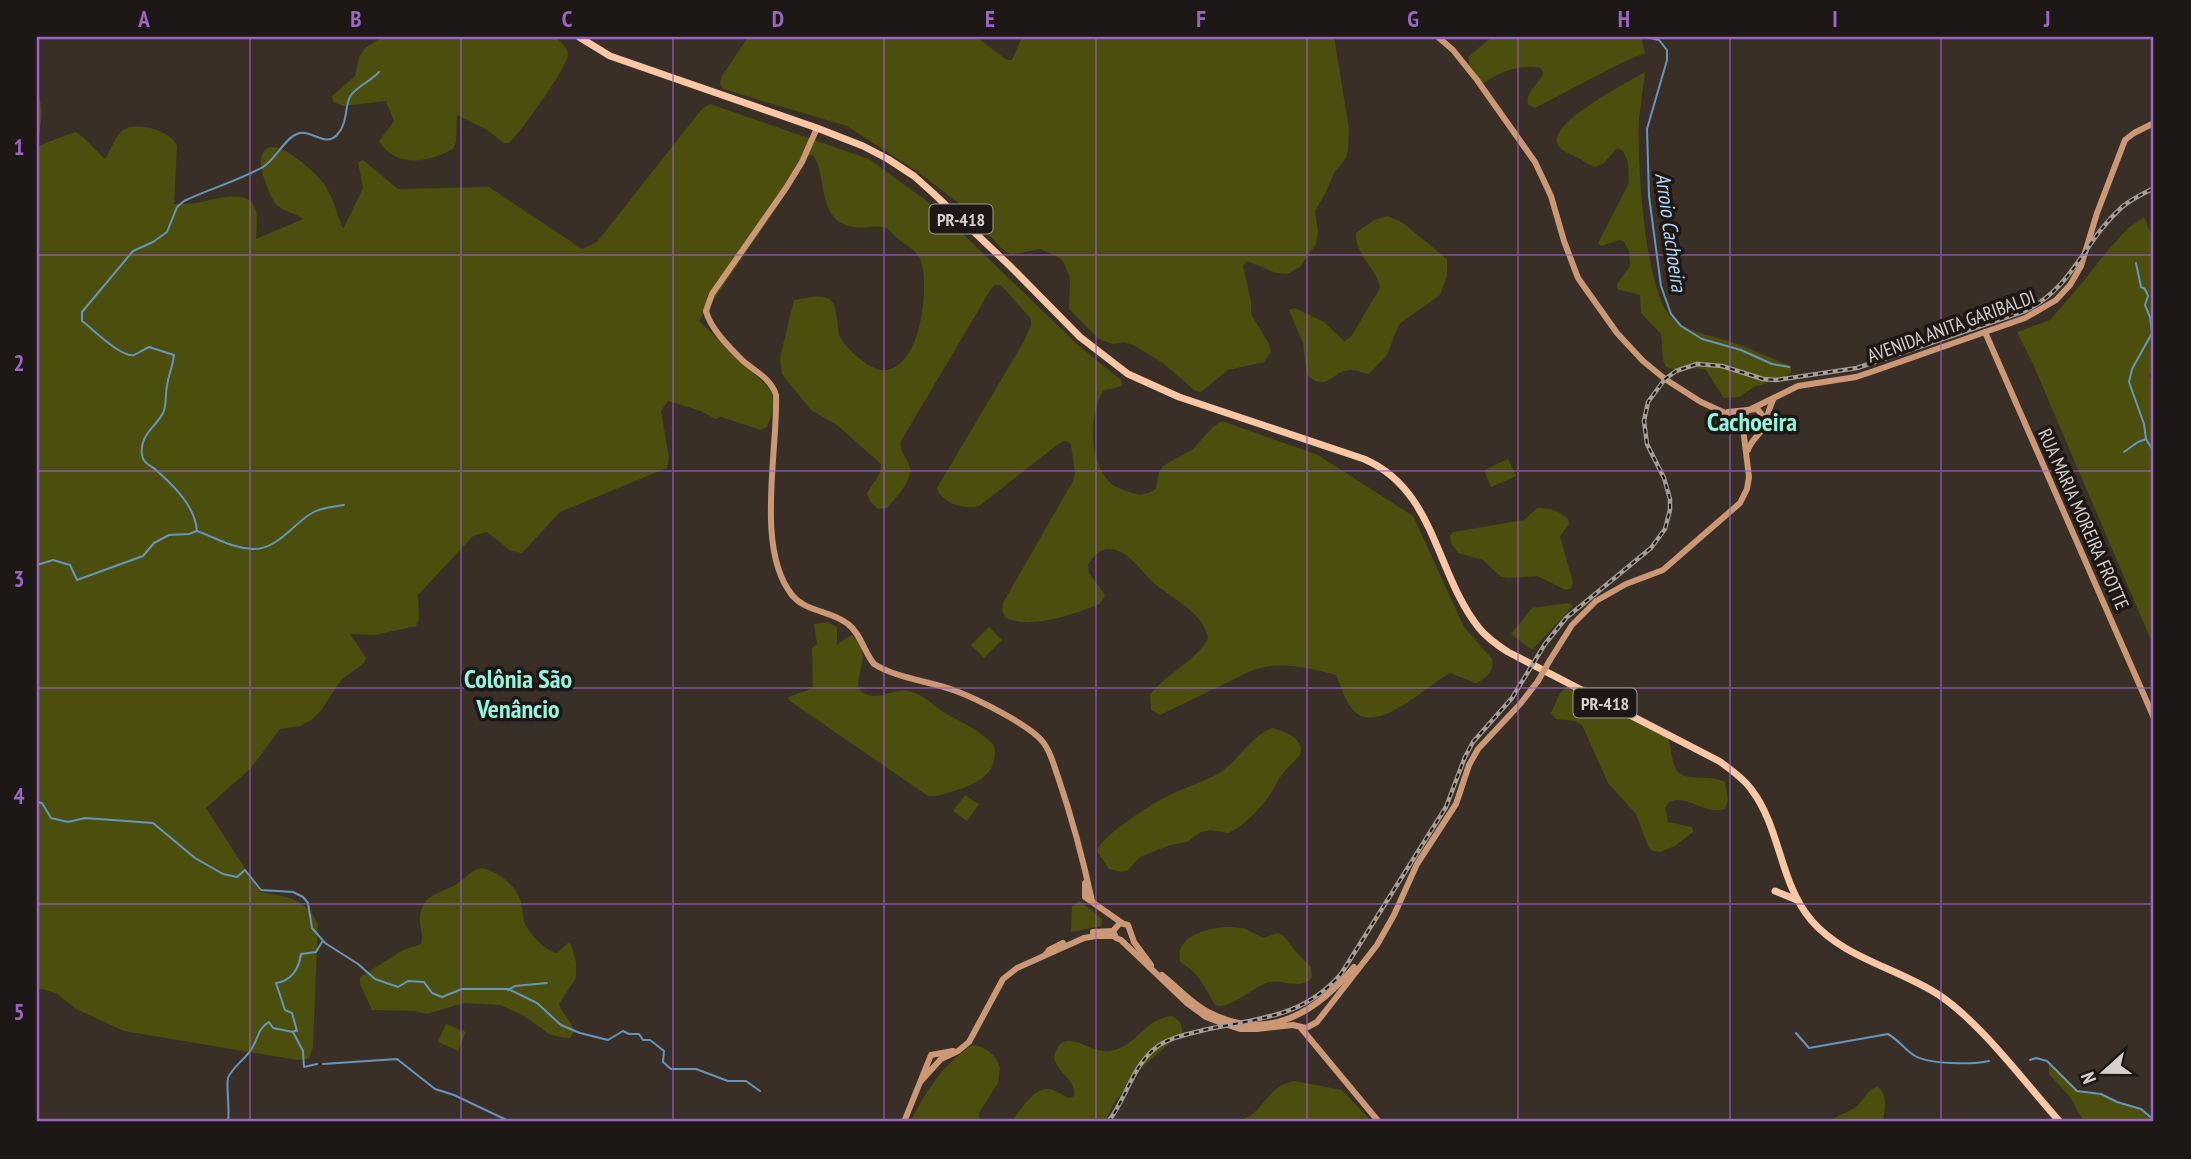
<svg xmlns="http://www.w3.org/2000/svg" width="2191" height="1159" font-family="'PT Sans Narrow',sans-serif">
<rect width="100%" height="100%" fill="#3a2f27"/>
<!-- green -->
<g fill="#4b4e0c">
<path d="M383,37H556C560,42 568,48 568,55C568,66 519,135 509,143H504L487,130L457,115L456,142L453,149C429,162 396,169 379,141L394,121L386,101L344,106L333,102L332,96L355,76L359,57L365,48Z"/>
<polygon points="748,37 976,37 1007,60 1012,60 1022,37 1334,37 1349,129 1348,150 1346,158 1334,173 1326,192 1315,211 1318,232 1316,244 1300,267 1287,274 1276,273 1247,261 1243,266 1251,301 1251,314 1269,344 1271,352 1264,362 1228,370 1201,392 1194,390 1163,363 1133,345 1124,342 1113,344 1099,339 1069,309 1070,277 1063,261 1058,257 1040,249 1011,255 1001,248 979,224 975,224 968,210 915,170 847,126 723,89 720,83 722,76"/>
<path d="M1492,37H1641L1645,53L1623,62L1535,108L1528,105C1525,90 1540,85 1543,72L1540,68C1523,63 1495,73 1483,84L1470,70L1468,57Z"/>
<path d="M1645,72C1643,87 1641,104 1639,120C1637,159 1644,291 1672,318C1689,333 1710,335 1731,342C1751,348 1771,359 1791,366V373L1783,378L1754,387L1739,397L1724,398L1706,370C1693,366 1678,372 1666,367L1663,360L1661,334L1641,313L1640,295L1617,289V284L1630,266L1629,251L1624,242L1620,240L1601,246L1598,243L1629,183L1628,162L1623,151L1617,148L1604,163L1595,167C1588,165 1583,160 1576,157C1570,153 1562,152 1558,145C1546,123 1629,82 1645,72Z"/>
<path d="M37,83L42,112L38,146L75,132L83,137L105,159C111,150 115,136 123,130C138,121 171,131 177,146L174,204C181,204 189,204 196,203C211,201 245,188 254,206C259,214 256,230 256,239L303,219C294,212 282,212 275,203C270,196 267,186 264,178C256,158 263,137 287,152C299,159 316,173 324,184C333,196 337,215 343,229L363,188L358,162L363,160L398,189L489,187L582,249L597,242L701,110L710,104L869,159L936,208L1080,347L1121,380L1122,385C1117,389 1109,388 1103,391C1089,415 1089,455 1106,478C1112,486 1120,489 1129,492C1139,496 1147,495 1156,489L1159,472L1163,466L1193,449L1213,427L1222,421L1318,455L1413,516L1464,627L1492,659C1495,671 1485,680 1475,683L1450,673C1430,683 1377,737 1353,710C1345,701 1341,686 1336,675C1309,668 1278,660 1251,671L1160,715L1151,710L1150,695C1165,674 1198,660 1208,638C1203,612 1174,600 1155,584C1142,573 1128,548 1108,549C1099,549 1092,558 1088,565L1089,573L1105,595L1100,604C1076,613 1030,631 1005,617L1002,610L1003,603L1073,481L1075,473L1071,445L1069,442L1064,441L1057,445L979,506C965,510 942,504 937,488L1024,341L1031,325V319L1001,285H995L991,289L901,441C899,453 908,458 910,468C912,481 895,499 887,508L878,509L870,501L867,493L880,473L881,464L837,425L811,410L782,374L780,358L794,300C804,299 817,294 827,298C839,302 836,326 840,337C846,349 868,368 881,370C920,374 930,288 921,261C917,250 907,246 898,239C894,236 891,231 887,228C875,225 865,229 854,227C816,222 828,176 813,155H808L775,210L699,321L770,389C776,403 773,413 767,427L761,430L721,417L715,419L701,411L668,401L661,411L669,458L667,468L560,512L522,553L511,551L487,532L473,536L418,595L419,619L416,626L375,635L350,634L366,658L364,663L341,680L320,712L311,720L300,726L280,729L251,768L206,808L260,892C285,896 306,898 318,924L313,1047L309,1059L297,1060L124,1031L76,1009L56,993L42,989L37,990Z"/>
<path d="M1388,216L1403,223L1447,259V276L1440,295L1399,324L1387,355L1369,374C1362,373 1357,370 1351,370C1333,369 1328,394 1307,375L1303,343L1289,310L1295,308L1324,322L1344,341L1351,337L1380,288C1377,268 1354,254 1356,233L1374,220Z"/>
<polygon points="2144,217 2154,241 2154,371 2149,374 2154,387 2154,647 2033,364 2017,332 2050,320 2083,282 2104,255 2127,229"/>
<polygon points="1508,459 1516,476 1491,487 1484,470"/>
<path d="M1537,508C1550,508 1558,510 1568,519L1569,524L1560,536L1573,583L1571,588L1566,590L1537,576L1509,578L1501,577L1483,560L1458,553L1451,543L1450,536L1453,532L1524,520Z"/>
<polygon points="1569,603 1573,606 1532,650 1511,634 1532,608"/>
<path d="M827,622L837,627V645L851,635C878,653 848,682 862,692C878,703 892,688 908,691C922,693 934,706 945,713C963,723 980,731 994,745C999,771 981,782 960,789C949,792 940,797 928,796L790,701L788,697L813,688L812,648L817,644L814,624Z"/>
<polygon points="989,627 1002,640 984,658 971,645"/>
<path d="M1569,685L1668,738C1672,748 1671,762 1677,771C1685,782 1711,774 1725,782L1728,800L1725,809C1705,816 1688,793 1669,802L1665,808L1668,822L1692,827L1693,832L1675,846L1660,852L1653,851L1648,846L1636,814L1608,783L1582,725L1575,721L1556,719L1551,713L1560,693Z"/>
<path d="M1273,728C1282,731 1296,735 1300,745C1305,757 1289,764 1284,772C1278,779 1275,788 1269,796C1259,810 1244,826 1228,833L1210,830L1201,832L1187,842L1170,845L1140,857L1128,870L1121,872L1109,869L1097,851C1100,837 1150,805 1164,798C1180,789 1198,784 1214,776C1237,765 1249,736 1273,728Z"/>
<polygon points="965,795 979,804 967,821 953,811"/>
<path d="M481,868C498,871 516,885 521,902C523,909 522,917 525,924C530,934 545,951 557,953L568,943L571,944L576,962V978L559,1004C562,1015 572,1020 574,1032L570,1038H564L549,1034L523,1015L500,1005L464,1003L426,1014L415,1011L372,1010L360,984V977L403,950L421,944C424,934 419,927 420,917C423,891 443,894 458,883C467,877 471,870 481,868Z"/>
<polygon points="1080,901 1102,919 1101,926 1071,932 1072,906"/>
<path d="M1233,927L1243,928L1263,938L1278,933L1283,935L1296,952L1311,967L1312,978C1298,992 1280,976 1264,984C1250,990 1227,1011 1215,1005C1205,988 1199,972 1181,963C1171,935 1213,926 1233,927Z"/>
<path d="M1171,1016C1180,1020 1182,1023 1182,1033L1137,1071L1113,1105L1105,1122H1011C1020,1112 1033,1087 1049,1089C1056,1090 1063,1096 1070,1098L1074,1096C1076,1079 1057,1073 1054,1057C1062,1023 1090,1054 1109,1051C1136,1048 1141,1021 1171,1016Z"/>
<polygon points="446,1024 466,1032 458,1051 438,1042"/>
<path d="M973,1045C987,1047 996,1055 1000,1068L998,1083L979,1113L980,1122H910C925,1093 944,1062 973,1045Z"/>
<polygon points="2049,1062 2078,1091 2102,1094 2118,1103 2142,1109 2154,1118 2154,1122 2084,1122 2070,1097 2049,1074"/>
<path d="M1294,1081L1342,1090L1372,1122H1236C1243,1119 1252,1116 1257,1110C1270,1096 1273,1086 1294,1081Z"/>
<path d="M1878,1086C1888,1096 1885,1109 1883,1122H1830C1838,1114 1848,1113 1856,1107C1864,1100 1867,1090 1878,1086Z"/>
</g>
<g fill="none" stroke-linecap="round" stroke-linejoin="round">
<!-- stream -->
<g stroke="#6696bd" stroke-width="2">
<polyline points="1646,37 1659,40 1667,50 1667,60 1647,129 1649,196 1661,286 1671,314 1681,326 1702,339 1741,350 1772,364 1789,367"/>
<polyline points="2136,263 2141,287 2145,289 2148,296 2145,305 2150,317 2152,333 2132,369 2129,382 2144,424 2146,439 2154,452"/>
<polyline points="2124,452 2138,442 2146,439"/>
<path d="M197,531C195,506 174,486 156,470C150,465 143,463 142,455C139,435 156,427 163,413C167,405 165,395 167,386C168,376 173,366 174,355L149,347C144,349 139,353 134,355C121,358 92,328 82,321V312L133,251L153,242L167,232L177,207L184,201C209,189 238,181 263,167C276,159 285,138 297,134C311,128 324,148 337,135C349,122 344,105 351,95C358,86 371,81 379,72"/>
<path d="M37,565L53,560L70,565L77,580L143,556L154,543L169,535L189,534L197,531C216,538 232,548 253,549C277,550 294,523 312,513C322,507 333,507 344,505"/>
<polyline points="37,566 37,582"/>
<polyline points="37,802 42,803 51,818 68,822 85,818 153,823 195,858 223,874 237,877 245,870 261,890 293,892 303,897 308,903 312,928 325,943 358,964 375,979 398,987 408,981 424,982 432,993 442,997 462,989 508,989 537,1003 561,1025 580,1033 608,1040 623,1031 629,1034 639,1034 643,1040 650,1040 664,1051 663,1062 671,1069 696,1069 728,1081 746,1081 760,1091"/>
<polyline points="508,990 515,986 547,983"/>
<path d="M294,1031H297L292,1013L285,1010L276,983C291,981 299,969 301,954L316,952L322,942"/>
<polyline points="293,1032 303,1051 304,1067 317,1064"/>
<path d="M1796,1033L1809,1048L1888,1034C1899,1040 1905,1050 1915,1056C1929,1064 1972,1065 1989,1061"/>
<polyline points="2030,1060 2036,1058 2047,1061 2077,1091 2101,1094 2117,1102 2141,1109 2154,1120"/>
<polyline points="323,1064 397,1059 435,1089 454,1095 511,1122"/>
<path d="M228,1122C230,1111 226,1085 228,1078C232,1067 247,1058 252,1048C258,1039 258,1028 269,1022L273,1028L293,1032"/>
</g>
<!-- secondary -->
<g stroke="#cc9775" stroke-width="6">
<polyline points="1438,37 1453,50 1477,80 1535,162 1551,196 1564,241 1578,278 1617,333 1643,361 1665,379 1701,402 1734,417 1749,431 1760,430"/>
<path d="M817,128L802,162L786,188L712,294L706,311C710,328 729,347 742,360C754,371 771,378 776,395C778,451 755,549 792,595C807,613 831,610 848,624C861,634 864,652 874,664C898,679 930,681 956,691C977,699 1030,725 1043,742C1051,752 1054,766 1058,777C1072,818 1083,859 1092,901"/>
<polyline points="1985,332 2154,718"/>
<polyline points="1728,412 1757,409 1765,418"/>
<path d="M1748,450C1751,440 1760,435 1764,426C1768,417 1769,407 1774,398"/>
<polyline points="1550,660 1572,625 1596,601 1626,584 1663,570 1740,503 1747,489 1749,477 1742,420 1747,411 1798,386 1856,377 1874,371 2025,318 2056,300 2070,285 2081,266 2097,213 2125,140 2134,133 2154,123"/>
<polyline points="1085,883 1085,897 1122,923"/>
<polyline points="1113,931 1116,938 1121,940 1187,1003 1206,1017 1219,1022 1240,1029 1257,1029 1293,1025 1306,1028 1317,1022 1377,945 1394,915 1417,864 1456,804 1469,765 1478,749 1521,703 1538,681"/>
<polyline points="1113,931 1120,923 1128,925 1134,942 1151,965"/>
<polyline points="1093,932 1113,931"/>
<polyline points="1045,955 1049,950 1063,943"/>
<path d="M1162,975C1177,987 1191,1003 1208,1012C1267,1043 1316,1013 1354,967"/>
<polyline points="1301,1028 1379,1122"/>
<polyline points="921,1081 941,1059 958,1051 969,1042 1003,979 1017,968 1084,938 1096,936 1114,936"/>
<polyline points="904,1122 931,1055 953,1051"/>
</g>
<!-- trunk -->
<g stroke="#f9c6a6" stroke-width="7">
<path d="M579,37L610,56L817,128L863,146L888,159L914,176L933,193L1010,266L1080,337L1128,374L1179,397L1364,459C1436,490 1435,573 1479,628C1487,638 1497,645 1508,652L1719,761C1730,769 1743,778 1751,789C1781,828 1779,882 1811,920C1843,958 1898,968 1939,995C1981,1023 2025,1083 2060,1122"/>
<polyline points="1775,891 1797,900"/>
</g>
<!-- rail casing -->
<g stroke="#a59d96" stroke-width="4.5">
<path id="rail" d="M1108,1122C1127,1098 1132,1065 1158,1046C1171,1037 1189,1034 1204,1030C1258,1018 1303,1018 1341,974L1446,807L1465,757L1473,742L1512,698L1545,644L1566,618L1651,548L1665,529L1670,510V499L1664,478L1647,444L1644,421L1648,402L1665,379L1676,371L1697,364L1722,366L1763,379L1776,380L1857,368L2025,311C2073,288 2084,241 2121,208C2131,199 2143,194 2154,188"/>
</g>
<!-- rail -->
<use href="#rail" stroke="#1d1815" stroke-width="2" stroke-dasharray="5" stroke-linecap="butt"/>
<!-- secondary-bridge -->
<polyline stroke="#cc9775" stroke-width="6" points="1538,681 1550,660"/>
</g>
<!-- grid -->
<path fill="none" stroke="#9b65c3" stroke-width="2" stroke-opacity="0.55" d="M250,37V1122M461,37V1122M673,37V1122M884,37V1122M1096,37V1122M1307,37V1122M1518,37V1122M1730,37V1122M1941,37V1122M37,255H2154M37,471H2154M37,688H2154M37,904H2154"/>
<g text-anchor="middle" dominant-baseline="central" stroke-width="7" stroke-linejoin="round" paint-order="stroke">
<!-- shield labels -->
<g fill="#1d1815" stroke="#9f9994" stroke-width="2">
<rect x="929.5" y="204.5" width="63" height="29" rx="5"/>
<rect x="1573.5" y="688.5" width="63" height="29" rx="5"/>
</g>
<g font-size="18" font-weight="bold" fill="#d7d0ca">
<text x="961" y="219">PR-418</text>
<text x="1605" y="703">PR-418</text>
</g>
<!-- street labels -->
<g font-size="19" fill="#d7d0ca" stroke="#1d1815">
<text transform="translate(1951 326) rotate(-20)">AVENIDA ANITA GARIBALDI</text>
<text transform="translate(2084 519) rotate(66)">RUA MARIA MOREIRA FROTTE</text>
</g>
<!-- water labels -->
<g font-size="21" font-style="italic" fill="#b4d6f7" stroke="#1d1815">
<text transform="translate(1671 232) rotate(82)">Arroio Cachoeira</text>
</g>
<!-- district labels -->
<g font-size="26" font-weight="bold" fill="#91f5df" stroke="#1d1815">
<text x="1752" y="421">Cachoeira</text>
<text x="518" y="678">Colônia São<tspan x="518" dy="30">Venâncio</tspan></text>
</g>
</g>
<!-- border -->
<rect width="2191" height="1159" fill="none" stroke="#1d1815" stroke-width="77"/>
<!-- north arrow -->
<g transform="translate(2104 1072) rotate(249)" stroke="#1d1815" stroke-width="5" paint-order="stroke">
<path d="M0-5L12 26L0 18L-12 26Z" fill="#d7d0ca"/>
<text y="-10" font-size="19" font-weight="bold" text-anchor="middle" fill="#d7d0ca">N</text>
</g>
<rect x="38" y="38" width="2114" height="1082" fill="none" stroke="#9b65c3" stroke-width="2.5"/>
<g font-size="23" text-anchor="middle" font-weight="bold" fill="#9b65c3">
<text x="144" y="27">A</text>
<text x="356" y="27">B</text>
<text x="567" y="27">C</text>
<text x="778" y="27">D</text>
<text x="990" y="27">E</text>
<text x="1201" y="27">F</text>
<text x="1413" y="27">G</text>
<text x="1624" y="27">H</text>
<text x="1835" y="27">I</text>
<text x="2047" y="27">J</text>
<text x="19" y="155">1</text>
<text x="19" y="371">2</text>
<text x="19" y="587">3</text>
<text x="19" y="804">4</text>
<text x="19" y="1020">5</text>
</g>
</svg>
